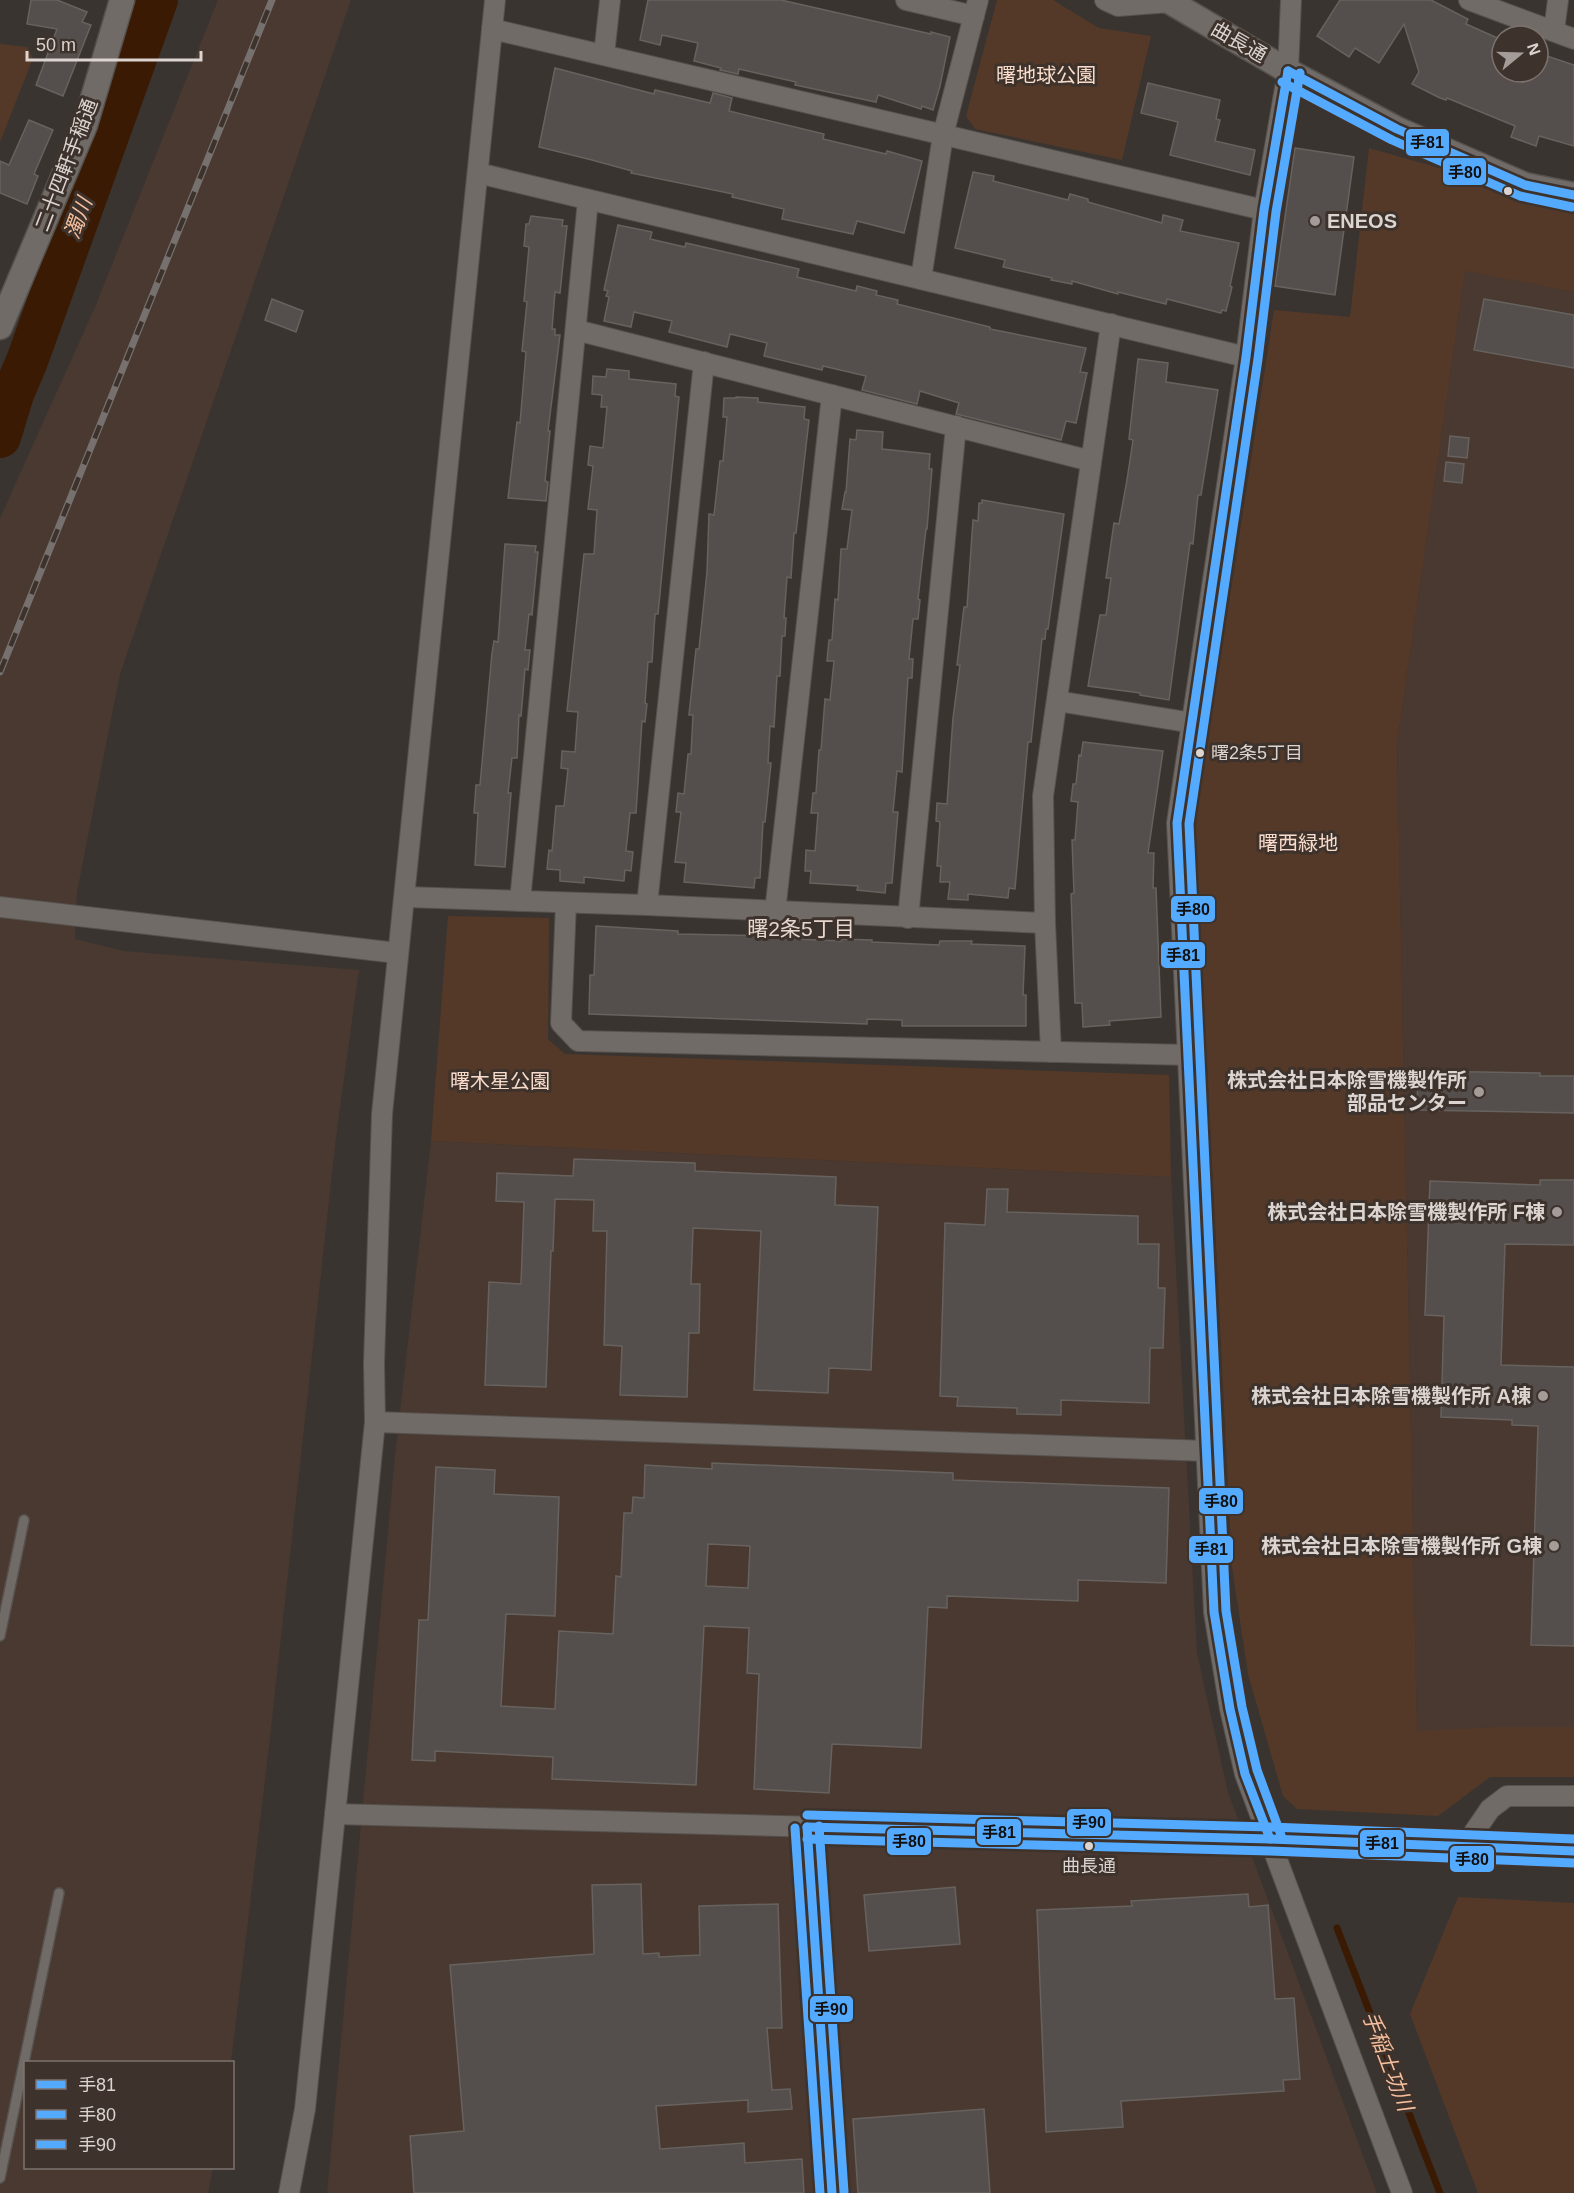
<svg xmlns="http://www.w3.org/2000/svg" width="1574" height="2193" font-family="Helvetica,'Noto Sans JP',sans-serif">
<rect width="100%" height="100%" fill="#3a3430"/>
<!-- built -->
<g fill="#493930">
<polygon points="218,0 351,0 120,674 77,892 75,939 124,951 359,970 336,1137 269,1747 231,2062 26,2062 26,2168 213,2168 208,2193 0,2193 0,518 95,307"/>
<polygon points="1465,270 1574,292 1574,1727 1496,1727 1417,1732 1397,744"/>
<polygon points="431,1141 1171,1177 1197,1653 1228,1792 1377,2193 327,2193 395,1456"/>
</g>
<!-- green -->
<g fill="#543928">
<polygon points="997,0 1053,0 1099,28 1151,36 1122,160 975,129 966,116"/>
<polygon points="0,44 27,47 33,58 0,142"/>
<polygon points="1369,148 1574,206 1574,292 1465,271 1397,744 1417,1731 1496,1727 1574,1727 1574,1777 1490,1777 1438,1816 1297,1809 1283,1796 1248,1674 1232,1567 1195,824 1274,310 1350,317"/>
<polygon points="448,916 549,918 548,1039 565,1054 1169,1075 1171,1177 431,1141"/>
<polygon points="1458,1897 1574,1903 1574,2193 1478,2193 1410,2014"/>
</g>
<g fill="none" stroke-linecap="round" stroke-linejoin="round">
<!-- stream -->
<g stroke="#3b1a04" stroke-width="7">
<polyline points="14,359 27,361"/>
<polyline points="1337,1928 1440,2193"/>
</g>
<!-- river -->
<polyline stroke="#3b1a04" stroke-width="42" points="0,437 13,394 27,361 157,0"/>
</g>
<!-- building -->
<g fill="#544f4c" stroke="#67625e" stroke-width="1.5" fill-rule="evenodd">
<polygon points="31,0 57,0 87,12 82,22 91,25 63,96 36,85 57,29 27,24"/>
<polygon points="648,0 781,0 931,34 931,32 950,37 940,86 933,110 922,106 921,109 878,95 876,102 795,85 796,82 739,69 738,74 720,70 721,68 694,61 698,43 662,35 660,45 640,40"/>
<polygon points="1340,0 1431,0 1468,19 1466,24 1502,40 1502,72 1538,72 1538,53 1574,65 1574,146 1539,136 1536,146 1511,137 1515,126 1447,98 1446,100 1440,98 1412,84 1419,72 1404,24 1379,63 1355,48 1349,57 1317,36"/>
<polygon points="555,68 654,94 655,90 710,103 713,93 732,98 729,111 824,134 823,139 886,154 887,151 922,161 904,233 857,221 853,234 782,219 784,209 732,197 733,194 631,173 632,171 592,160 539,147"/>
<polygon points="1148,83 1220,100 1216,119 1220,120 1215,141 1255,150 1250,175 1170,155 1178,122 1141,113"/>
<polygon points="29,120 53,130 34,174 38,176 27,204 0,193 0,161 9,165"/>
<polygon points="1295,148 1354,157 1335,295 1275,286"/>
<polygon points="973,172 994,176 993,181 1068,200 1070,194 1088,199 1088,202 1162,223 1163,215 1183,220 1180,231 1239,243 1230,286 1232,287 1226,311 1222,310 1221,313 1167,299 1166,304 1118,292 1118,294 1072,281 1072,284 1051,280 1052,278 1003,267 1005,260 955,248"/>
<polygon points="531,216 563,220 562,226 567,226 560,293 555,292 552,329 555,329 555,335 560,335 548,431 550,431 545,481 548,482 546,501 508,498 517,422 520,423 526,352 522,351 527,302 524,301 529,247 524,246 526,224 529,224"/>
<polygon points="618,225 652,232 650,239 685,247 686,243 799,269 797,277 856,291 857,286 877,291 876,295 898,300 897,304 990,327 990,329 1086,348 1080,372 1087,373 1076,423 1066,421 1061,440 956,414 959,403 920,391 917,404 862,390 866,376 823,366 822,370 764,356 767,343 730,334 727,347 669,332 672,321 634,312 631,327 604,321 609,297 606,296 608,291 604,290"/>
<polygon points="272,299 303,311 296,332 265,320"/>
<polygon points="1484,299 1574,315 1574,368 1474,350"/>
<polygon points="1138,359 1168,363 1166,382 1218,390 1201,495 1198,495 1193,544 1190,543 1169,700 1140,695 1140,693 1088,686 1100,615 1106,615 1111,578 1106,578 1114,523 1119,524 1127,480 1133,440 1129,439"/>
<polygon points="607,369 629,371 629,379 676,384 675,396 679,397 658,614 655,614 652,662 648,662 645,703 647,704 645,722 642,721 636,813 630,813 626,851 633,852 631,871 625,870 624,881 584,877 584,883 560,881 560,870 547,869 549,850 552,851 556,806 564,806 568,769 561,768 562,751 575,752 578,712 567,711 584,554 594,554 597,510 588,509 593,466 588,465 590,446 603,448 607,407 601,407 602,395 592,394 593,376 606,377"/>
<polygon points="736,397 758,398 758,402 805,407 804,419 809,420 796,533 794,533 791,578 787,577 784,618 786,618 785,636 782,636 780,676 777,676 774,727 770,726 768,763 771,763 765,822 763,822 760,878 755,878 754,888 684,882 686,863 675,862 681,812 676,812 678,793 684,794 688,754 691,754 693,715 689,715 696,649 699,649 707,572 709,514 714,515 720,461 723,461 727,417 723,417 724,398 736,398"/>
<polygon points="857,430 883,432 882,449 930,454 929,469 932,469 927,529 926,529 918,599 920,600 918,619 913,619 909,659 913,659 912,678 908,678 902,772 897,771 893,812 898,812 892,883 886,883 885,893 857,890 858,886 810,883 811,871 805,871 806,850 815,851 818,813 811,813 813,793 816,793 819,750 821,750 825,699 830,700 834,661 827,661 829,640 832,640 835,599 838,600 841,549 847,549 852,510 842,509 845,492 846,492 850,439 856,440"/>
<polygon points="1450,436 1469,438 1467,458 1448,456"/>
<polygon points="1446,462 1464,464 1462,483 1444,481"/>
<polygon points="982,500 1064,514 1048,629 1046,629 1045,639 1042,639 1031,742 1028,742 1015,889 1009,888 1008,898 968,894 968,900 948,899 950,882 940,882 941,866 937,866 940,822 936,821 937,803 947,804 953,718 960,665 957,665 964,607 967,607 973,520 978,521 979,503 982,503"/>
<polygon points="505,544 536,546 535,552 538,552 532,615 529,614 525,650 530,650 528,670 525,669 521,716 519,715 517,758 512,758 508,793 511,793 505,867 475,865 478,813 474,813 476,785 480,785 492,653 494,641 498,642"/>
<polygon points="1083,742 1163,751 1148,853 1154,853 1153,888 1156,888 1161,1017 1109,1021 1110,1025 1083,1027 1082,1003 1075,1003 1071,894 1074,893 1072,840 1075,840 1078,802 1071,801 1073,784 1076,784 1079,755 1081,756"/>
<polygon points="596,926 678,931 678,934 774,936 774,938 841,941 841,939 872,940 872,942 939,945 940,941 972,941 971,944 1025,946 1023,995 1026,995 1026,1026 902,1026 902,1020 867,1019 867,1024 589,1014 590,975 594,975"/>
<polygon points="1418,1071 1540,1073 1540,1076 1574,1076 1574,1113 1417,1110"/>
<polygon points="574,1159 695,1163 695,1171 836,1177 835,1205 878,1207 871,1370 829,1368 828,1393 754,1390 761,1231 693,1228 691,1284 700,1284 699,1333 689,1333 687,1397 620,1395 622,1346 604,1345 607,1231 593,1231 594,1200 555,1199 553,1251 551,1251 546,1387 485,1385 489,1282 521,1284 524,1202 496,1201 497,1173 573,1176"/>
<polygon points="1540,1180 1574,1180 1574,1245 1505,1244 1501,1365 1574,1367 1574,1646 1531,1645 1538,1426 1512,1425 1512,1420 1441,1417 1444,1316 1425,1315 1430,1181 1540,1185"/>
<polygon points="987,1189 1008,1189 1007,1212 1138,1216 1138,1244 1159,1244 1158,1288 1165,1288 1163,1348 1150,1348 1149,1403 1061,1400 1061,1415 1017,1414 1017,1408 957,1406 958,1397 940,1396 945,1223 985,1225"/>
<path d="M712,1463L953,1473V1480L1169,1488L1166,1583L1078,1580V1601L947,1596V1608L928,1607L921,1748L832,1744L829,1793L754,1789L759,1674L747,1673L749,1628L704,1626L696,1785L552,1779L553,1757L435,1751V1761L412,1760L419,1620H428L436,1467L495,1470L494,1494L559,1497L555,1616L506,1614L501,1706L555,1709L559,1631L613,1634L616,1576L621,1577L624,1513H632L633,1497L644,1498L645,1465L712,1469ZM708,1544L750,1546L748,1588L706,1586Z"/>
<polygon points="641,1884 643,1954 659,1953 659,1957 700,1955 699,1906 778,1904 782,2028 767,2028 772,2090 790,2089 792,2109 748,2112 748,2100 656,2106 660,2149 744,2143 745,2163 802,2159 804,2193 414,2193 410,2136 464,2131 450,1965 594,1954 592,1885"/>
<polygon points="955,1887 960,1944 869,1951 864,1895"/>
<polygon points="1248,1894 1249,1907 1268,1905 1275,1999 1294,1998 1300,2079 1283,2080 1284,2091 1121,2101 1123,2127 1046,2132 1037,1910 1132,1906 1131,1901"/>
<polygon points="984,2109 990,2193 858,2193 853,2119"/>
</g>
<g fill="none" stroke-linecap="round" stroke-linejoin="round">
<!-- service casing -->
<g stroke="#55514d" stroke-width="12">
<g id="service">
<polyline points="0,1636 24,1520"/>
<polyline points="0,2178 59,1893"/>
</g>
</g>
<!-- minor casing -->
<g stroke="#55514d" stroke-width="22">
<g id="minor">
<polyline points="906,0 974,16"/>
<polyline points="1105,0 1118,6 1170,2 1170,0"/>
<polyline points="1291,0 1288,71 1264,210 1246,357 1177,823 1214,1612 1230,1709 1245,1774 1402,2193"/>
<polyline points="1469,0 1574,39"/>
<polyline points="492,29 1264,210"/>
<polyline points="1554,31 1558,0"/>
<polyline points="604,55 610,0"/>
<polyline points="478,173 1246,357"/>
<polyline points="921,279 943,135 978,0"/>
<polyline points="576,330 1091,461"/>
<polyline points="1057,701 1193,723"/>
<polyline points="406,897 647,905 1045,923"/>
<polyline points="520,901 588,200"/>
<polyline points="566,903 561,1023 578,1041 1189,1055"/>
<polyline points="647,905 704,362"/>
<polyline points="0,907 397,953"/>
<polyline points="775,912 832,395"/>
<polyline points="908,918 956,426"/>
<polyline points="1051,1052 1045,923 1043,796 1111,324"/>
<polyline points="375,1422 1207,1451"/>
<polyline points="335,1814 1270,1839 1574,1851"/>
<polyline points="807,1827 832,2193"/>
<polyline points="1464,1847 1490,1809 1507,1796 1574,1796"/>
<polyline points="289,2193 305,2109 375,1422 374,1363 382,1114 495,0"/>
</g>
</g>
<!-- tertiary casing -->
<g stroke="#55514d" stroke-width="27">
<g id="tertiary">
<polyline points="1167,0 1288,71 1397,129 1525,185 1574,195"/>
<polyline points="0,327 85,125 122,0"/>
</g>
</g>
<!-- service -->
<use href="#service" stroke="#716b68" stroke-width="9"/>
<!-- minor -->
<use href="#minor" stroke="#716b68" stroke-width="20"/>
<!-- tertiary -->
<use href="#tertiary" stroke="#716b68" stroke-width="24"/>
<!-- rail casing -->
<g stroke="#76716f" stroke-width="7">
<polyline id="rail" points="0,672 272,0"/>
</g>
<!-- rail -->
<use href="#rail" stroke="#3e332c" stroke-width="4.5" stroke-dasharray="14" stroke-linecap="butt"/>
<!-- bus-1 casing -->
<g stroke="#3e332c" stroke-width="14">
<g id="bus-1">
<polyline points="1288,71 1397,129 1525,185 1574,195"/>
<polyline points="807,1827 1270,1839 1574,1851"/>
<polyline points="807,1827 832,2193"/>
<polyline points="1270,1839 1245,1774 1230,1709 1214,1612 1177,823 1246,357 1264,210 1288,71"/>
</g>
</g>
<!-- bus-2 casing -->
<g stroke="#3e332c" stroke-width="14">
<g id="bus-2">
<polyline points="1282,82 1392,140 1520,196 1572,207"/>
<polyline points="795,1828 820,2193"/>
<polyline points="1281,1835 1257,1770 1242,1707 1226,1611 1189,824 1258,359 1276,212 1300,73"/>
<polyline points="807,1839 1270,1851 1574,1863"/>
</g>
</g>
<!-- bus-3 casing -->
<g stroke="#3e332c" stroke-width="14">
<g id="bus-3">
<polyline points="807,1815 1270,1827 1574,1839"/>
<polyline points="819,1826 844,2192"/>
</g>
</g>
<!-- bus-1 -->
<use href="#bus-1" stroke="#54aaff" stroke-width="9"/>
<!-- bus-2 -->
<use href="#bus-2" stroke="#54aaff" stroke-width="9"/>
<!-- bus-3 -->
<use href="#bus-3" stroke="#54aaff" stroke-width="9"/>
</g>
<!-- markers -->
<g fill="#dbd4d0" stroke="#3e332c" stroke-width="2">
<circle cx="1508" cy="191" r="5"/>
<circle cx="1200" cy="753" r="5"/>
<circle cx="1089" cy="1846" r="5"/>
</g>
<g fill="#a39c98" stroke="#3e332c" stroke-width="2">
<circle cx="1315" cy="221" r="6"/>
<circle cx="1479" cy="1092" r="6"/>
<circle cx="1557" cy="1212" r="6"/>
<circle cx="1543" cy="1396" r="6"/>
<circle cx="1554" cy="1546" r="6"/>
</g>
<g text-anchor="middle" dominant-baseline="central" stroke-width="6" stroke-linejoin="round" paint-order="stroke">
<!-- bus labels -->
<g font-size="18" fill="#dbd4d0" stroke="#3e332c" text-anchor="start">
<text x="1211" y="753">曙2条5丁目</text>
<text x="1089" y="1866" text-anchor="middle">曲長通</text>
</g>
<!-- street labels -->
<g font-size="20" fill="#dbd4d0" stroke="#3e332c">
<text transform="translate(1239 42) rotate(30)">曲長通</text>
<text transform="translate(66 165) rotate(-69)">二十四軒手稲通</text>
</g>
<!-- park labels -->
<g font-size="20" fill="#f8dbca" stroke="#3e332c">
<text x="1046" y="75">曙地球公園</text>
<text x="1298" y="843">曙西緑地</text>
<text x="500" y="1081">曙木星公園</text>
</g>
<!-- poi labels -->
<g font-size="20" font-weight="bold" fill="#dbd4d0" stroke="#3e332c" text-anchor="end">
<text x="1327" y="221" text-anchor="start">ENEOS</text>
<text x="1467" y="1080">株式会社日本除雪機製作所<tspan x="1467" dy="23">部品センター</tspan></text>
<text x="1545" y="1212">株式会社日本除雪機製作所 F棟</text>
<text x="1531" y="1396">株式会社日本除雪機製作所 A棟</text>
<text x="1542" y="1546">株式会社日本除雪機製作所 G棟</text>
</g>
<!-- water labels -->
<g font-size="21" font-style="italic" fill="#f6bf9d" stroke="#3e332c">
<text transform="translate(78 218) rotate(-70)">濁川</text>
<text transform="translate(1388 2061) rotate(69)">手稲土功川</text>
</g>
<!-- neighbourhood labels -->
<g font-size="21" fill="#e6d8d0" stroke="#3e332c">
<text x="801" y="928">曙2条5丁目</text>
</g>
</g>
<g stroke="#3e332c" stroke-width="2">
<rect x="1405" y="128" width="45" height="29" rx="6" fill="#54aaff"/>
<rect x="1442" y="157" width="45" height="29" rx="6" fill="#54aaff"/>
<rect x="1170" y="895" width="46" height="28" rx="6" fill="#54aaff"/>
<rect x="1160" y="941" width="46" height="28" rx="6" fill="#54aaff"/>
<rect x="1198" y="1487" width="46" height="28" rx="6" fill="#54aaff"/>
<rect x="1188" y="1535" width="46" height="29" rx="6" fill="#54aaff"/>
<rect x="1066" y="1808" width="46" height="29" rx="6" fill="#54aaff"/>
<rect x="976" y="1818" width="46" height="28" rx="6" fill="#54aaff"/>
<rect x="886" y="1827" width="46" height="29" rx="6" fill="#54aaff"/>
<rect x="1359" y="1829" width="46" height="29" rx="6" fill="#54aaff"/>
<rect x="1449" y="1845" width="46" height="28" rx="6" fill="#54aaff"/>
<rect x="809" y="1995" width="45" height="28" rx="6" fill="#54aaff"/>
</g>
<g font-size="16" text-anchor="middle" font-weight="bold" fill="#111">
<text x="1427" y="148">手81</text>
<text x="1465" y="178">手80</text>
<text x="1193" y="915">手80</text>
<text x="1183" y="961">手81</text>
<text x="1221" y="1507">手80</text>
<text x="1211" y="1555">手81</text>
<text x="1089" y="1828">手90</text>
<text x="999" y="1838">手81</text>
<text x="909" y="1847">手80</text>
<text x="1382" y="1849">手81</text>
<text x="1472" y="1865">手80</text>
<text x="831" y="2015">手90</text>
</g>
<!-- legend -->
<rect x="24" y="2061" width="210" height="108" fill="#3e332c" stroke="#7d736e" stroke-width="1.5"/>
<rect x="36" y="2080" width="30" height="9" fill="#54aaff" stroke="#7d736e" stroke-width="1.5"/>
<text x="78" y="2091" font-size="18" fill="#dbd4d0">手81</text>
<rect x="36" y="2110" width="30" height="9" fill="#54aaff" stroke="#7d736e" stroke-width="1.5"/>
<text x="78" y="2121" font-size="18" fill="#dbd4d0">手80</text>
<rect x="36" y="2140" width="30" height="9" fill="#54aaff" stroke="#7d736e" stroke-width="1.5"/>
<text x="78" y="2151" font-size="18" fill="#dbd4d0">手90</text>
<!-- north arrow -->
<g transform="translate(1520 54) rotate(71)"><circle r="28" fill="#3e332c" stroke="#7d736e" stroke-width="1.5"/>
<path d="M0-4.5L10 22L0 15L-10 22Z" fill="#a39c98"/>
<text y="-9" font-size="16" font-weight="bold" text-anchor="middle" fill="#dbd4d0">N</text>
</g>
<!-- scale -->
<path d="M27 51v9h174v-9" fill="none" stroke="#dbd4d0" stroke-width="3"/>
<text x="36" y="51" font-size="18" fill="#dbd4d0" stroke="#3e332c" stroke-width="4.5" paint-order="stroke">50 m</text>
</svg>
